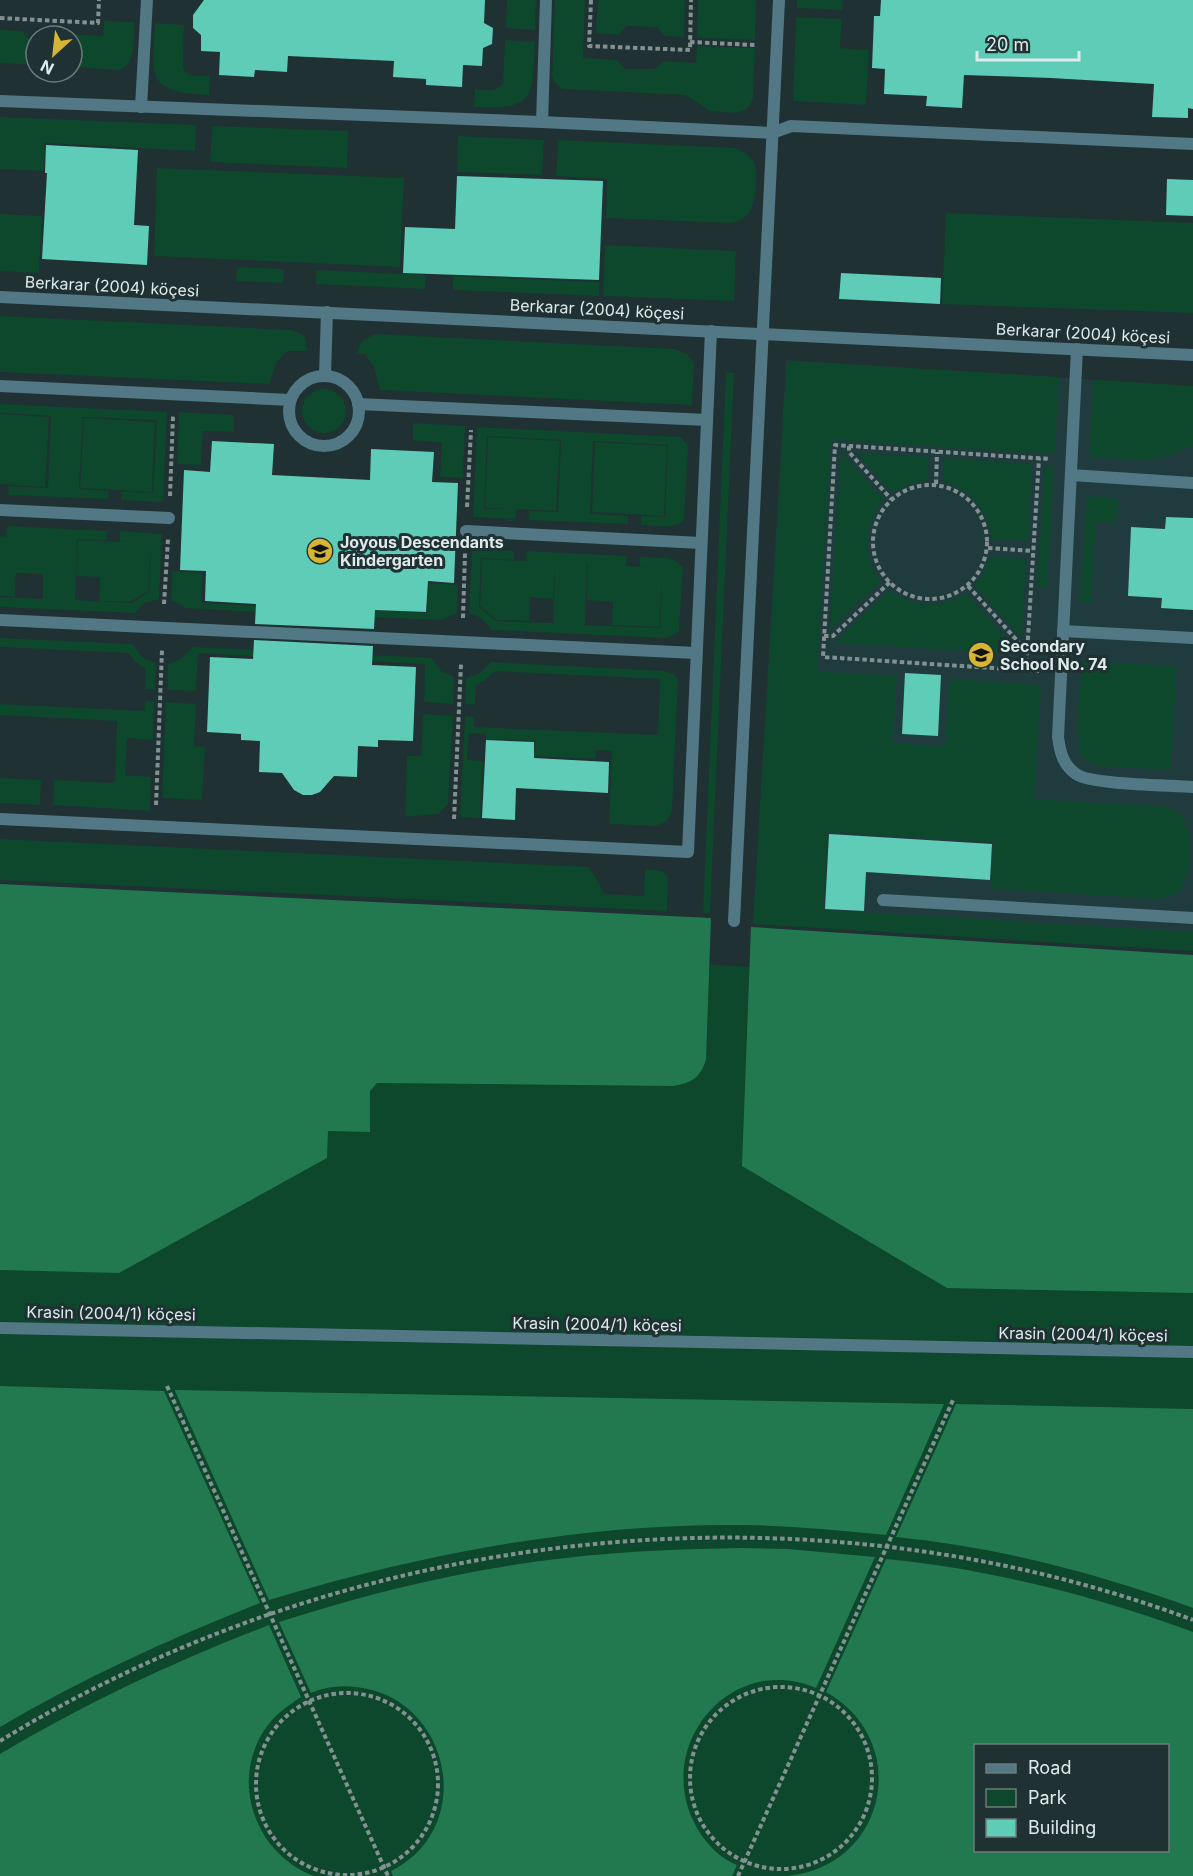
<svg xmlns="http://www.w3.org/2000/svg" width="1193" height="1876" font-family="Inter,sans-serif">
<rect width="100%" height="100%" fill="#1f3132"/>
<!-- built -->
<polygon fill="#1f3b3d" points="786,360 1193,386 1193,951 753,924"/>
<!-- green -->
<g fill="#0d472c" fill-rule="evenodd">
<polygon points="507,0 536,0 535,30 506,28"/>
<polygon points="555,0 585,0 583,58 617,60 625,69 655,69 664,61 696,63 697,46 755,48 753,98 749,107 737,113 710,111 686,95 562,89 554,82 552,76"/>
<polygon points="598,0 685,0 684,37 665,36 657,27 627,26 618,35 596,33"/>
<polygon points="698,0 756,0 755,40 697,38"/>
<polygon points="797,0 843,0 842,10 797,8"/>
<polygon points="796,17 842,19 840,48 869,50 866,105 793,101"/>
<path d="M104,21L134,22C133,38 138,65 118,70L72,67V36H66L69,34L103,36Z"/>
<path d="M155,23L184,25L183,68C187,78 200,76 210,76L209,95C146,92 152,78 155,23Z"/>
<polygon points="0,30 22,31 30,40 36,41 36,65 0,63"/>
<path d="M505,40L535,42C532,97 537,110 474,107L475,89C485,90 497,93 503,83Z"/>
<polygon points="0,117 196,125 195,151 45,143 44,171 0,169"/>
<polygon points="212,126 348,131 347,168 210,162"/>
<polygon points="458,136 544,140 542,175 457,172"/>
<path d="M558,140L735,148C742,151 751,155 754,163C757,168 756,176 756,182C755,200 753,220 731,223L606,218L607,179L556,176Z"/>
<polygon points="157,168 404,178 400,267 154,256"/>
<polygon points="946,213 1193,223 1193,313 942,304"/>
<polygon points="0,214 42,216 39,273 0,271"/>
<polygon points="605,245 736,251 734,301 603,296"/>
<polygon points="237,267 284,269 283,283 236,281"/>
<polygon points="316,270 426,275 425,289 316,284"/>
<polygon points="453,276 599,282 599,296 453,290"/>
<polygon points="0,316 290,330 298,332 305,337 307,351 287,351 277,362 269,384 0,372"/>
<polygon points="375,334 675,349 687,354 694,363 692,405 380,390 374,367 365,354 356,354 362,341"/>
<path d="M787,361L1059,377L1055,454L831,440L817,671L897,676L893,743L945,746L950,679L1041,685L1034,799L1167,807C1173,810 1179,812 1183,817C1193,832 1193,878 1179,892C1173,897 1165,898 1157,899L991,888L993,842L828,832L823,910L1193,932V951L753,924Z"/>
<polygon points="726,372 734,373 710,913 703,913"/>
<path d="M1094,380L1193,386V445C1155,466 1130,459 1089,456Z"/>
<circle cx="324" cy="411" r="22"/>
<polygon points="0,404 167,412 163,502 121,500 122,492 153,493 157,420 83,417 79,489 109,491 108,499 8,495 9,486 48,488 51,416 0,413"/>
<polygon points="179,412 234,415 234,432 203,431 201,465 177,464"/>
<polygon points="0,414 49,417 45,487 0,484"/>
<polygon points="84,418 155,422 152,492 80,488"/>
<polygon points="413,423 465,426 463,478 440,477 442,443 413,440"/>
<path d="M477,427L680,437L687,444L688,449L684,519C675,531 654,525 641,525V516L665,517L668,445L593,441L590,514L628,516V524L528,520L529,511L558,512L561,440L487,436L484,509H512L485,508L488,437L560,441L556,511L516,509L515,519L473,517Z"/>
<polygon points="595,442 667,446 664,516 592,512"/>
<path d="M841,452L884,500C864,523 861,557 881,581L830,629Z"/>
<polygon points="857,453 929,457 928,480 911,483 892,492"/>
<path d="M944,458L1032,464L1028,541L991,539C989,511 970,488 943,482Z"/>
<polygon points="1045,465 1054,466 1047,588 1037,587"/>
<polygon points="1087,496 1118,498 1116,523 1096,522 1091,603 1080,602"/>
<polygon points="7,526 107,531 107,540 77,539 75,600 132,603 149,592 151,543 148,591 130,602 99,601 100,577 76,576 78,540 127,542 120,541 120,531 162,534 159,599 144,603 135,613 0,607 0,597 43,599 43,574 16,573 15,596 0,596 0,536 11,537 6,536"/>
<path d="M472,548L514,551V560L481,558L479,607L496,621L553,623L555,564L553,599L530,597L529,621L497,620L480,606L482,559L526,561L527,551L627,556L626,566L647,567L640,566V557L669,558L678,562L683,568L679,632L667,638L491,630C486,621 479,616 469,613ZM587,564L618,565L588,564L587,600L613,602L612,625L659,627L662,576L660,628L585,625Z"/>
<polygon points="990,557 1026,559 1022,638 974,585 982,576"/>
<polygon points="172,571 202,573 201,603 258,606 258,612 186,608 171,600"/>
<polygon points="429,583 458,585 457,613 441,620 370,617 370,610 427,613"/>
<path d="M890,590C914,607 941,610 966,593L1021,654L834,643Z"/>
<polygon points="0,638 132,644 142,657 156,663 155,689 145,689 146,669 137,663 128,653 0,647"/>
<polygon points="192,647 256,650 255,656 198,653 196,691 167,690 168,664 181,659"/>
<polygon points="368,655 432,658 441,671 454,677 453,704 424,702 425,664 368,661"/>
<path d="M1082,661L1177,666L1171,770L1099,766C1093,764 1087,762 1082,757C1074,746 1081,678 1082,661Z"/>
<polygon points="491,662 664,671 675,675 678,680 672,810 667,821 656,826 609,824 612,751 596,750 595,759 534,756 535,741 486,739 486,734 469,733 467,760 483,761 480,818 460,817 465,716 474,717 474,727 658,735 660,679 495,671 485,680 476,685 475,705 465,704 466,678 480,673"/>
<polygon points="145,701 154,702 153,740 127,738 125,775 151,777 150,811 53,805 54,780 112,783 115,780 117,721 0,715 0,704 144,711"/>
<polygon points="166,702 196,704 194,746 205,747 202,800 162,798"/>
<polygon points="423,714 453,716 448,804 438,814 405,817 407,756 421,756"/>
<polygon points="0,778 41,780 40,805 0,803"/>
<polygon points="0,839 589,867 605,894 644,896 645,869 661,871 668,877 667,911 0,880"/>
<path d="M0,923L1193,993V1876H0ZM976,1746H1168V1850H976Z"/>
</g>
<!-- forest -->
<g fill="#22794f" fill-rule="evenodd">
<path d="M0,884L711,918L706,1059C701,1078 691,1083 673,1086L377,1083L370,1091V1132L328,1131L327,1158L119,1273L0,1270Z"/>
<polygon points="751,927 1193,955 1193,1293 947,1288 742,1166"/>
<path d="M0,1386L164,1391L260,1603C170,1639 83,1678 0,1727Z"/>
<path d="M175,1391V1390L944,1404L886,1535C839,1530 792,1526 745,1525C583,1523 424,1553 269,1600Z"/>
<path d="M956,1404L1193,1409V1608C1098,1573 996,1547 896,1537Z"/>
<path d="M743,1548L788,1549L875,1557L816,1688C727,1650 646,1755 702,1836C711,1848 723,1860 737,1865L732,1876H393L391,1871C478,1828 451,1697 356,1687C342,1685 324,1687 311,1693L279,1622C372,1592 467,1569 565,1558C624,1551 683,1549 743,1548Z"/>
<path d="M886,1559C990,1569 1095,1596 1193,1632V1876H787C887,1867 913,1741 826,1692ZM976,1746H1168V1850H976Z"/>
<path d="M269,1625L301,1697C291,1704 281,1710 272,1720C227,1772 251,1852 314,1876H0V1754C86,1703 175,1661 269,1625Z"/>
</g>
<!-- building -->
<g fill="#5fccb8">
<polygon points="204,0 485,0 484,23 493,28 492,44 483,48 482,66 463,65 462,87 426,85 426,79 393,77 394,61 288,56 287,72 255,70 254,77 219,75 220,52 201,51 201,35 193,28 193,15"/>
<polygon points="881,0 1193,0 1193,109 1188,108 1188,118 1152,117 1154,84 1051,78 964,75 962,108 926,106 927,96 884,94 885,69 872,68 874,16 880,16"/>
<polygon points="46,145 138,150 134,225 149,226 147,265 42,259 47,173 45,173"/>
<polygon points="457,176 603,181 599,280 403,273 405,227 455,229"/>
<polygon points="1167,179 1193,180 1193,216 1166,215"/>
<polygon points="841,273 941,278 940,304 839,299"/>
<polygon points="212,441 274,444 272,475 370,480 371,449 434,452 432,482 458,483 454,583 428,581 426,612 375,610 374,629 255,624 256,604 205,601 206,571 180,570 184,470 210,472"/>
<polygon points="1166,517 1193,518 1193,610 1161,608 1162,598 1128,596 1131,527 1165,529"/>
<polygon points="254,640 373,646 372,665 416,667 413,741 378,740 378,747 358,746 357,777 334,776 320,792 312,795 303,795 294,790 282,773 259,772 260,741 241,740 241,734 207,732 210,657 253,659"/>
<polygon points="905,673 941,675 938,736 902,734"/>
<polygon points="486,740 534,742 534,758 609,762 608,793 516,788 515,820 482,818"/>
<polygon points="829,834 992,844 990,880 866,872 864,911 825,909"/>
</g>
<g fill="none" stroke-linecap="round" stroke-linejoin="round">
<!-- path -->
<g stroke="#839192" stroke-width="4" stroke-dasharray="4.5 3" stroke-linecap="butt">
<polyline points="591,0 589,46 690,50 691,0"/>
<polyline points="0,18 98,23 99,0"/>
<polyline points="690,42 755,45"/>
<polyline points="849,446 849,452 891,499"/>
<polyline points="936,484 937,452"/>
<circle cx="930" cy="542" r="57"/>
<polyline points="170,496 173,416"/>
<polyline points="467,507 471,430"/>
<polyline points="988,548 1033,551"/>
<polyline points="968,586 1022,646 1028,647"/>
<polyline points="164,604 168,539"/>
<polyline points="463,618 465,553"/>
<polyline points="824,636 833,636 890,582"/>
<polyline points="1026,670 1039,458"/>
<polyline points="1039,671 823,657 835,445 1050,459"/>
<polyline points="156,805 162,650"/>
<polyline points="454,819 461,664"/>
<polyline points="167,1386 388,1876"/>
<circle cx="781" cy="1778" r="91"/>
<circle cx="347" cy="1784" r="91"/>
<path d="M0,1741C352,1525 805,1475 1193,1620"/>
<polyline points="738,1876 953,1400"/>
</g>
<!-- service -->
<g stroke="#527785" stroke-width="12">
<polyline points="0,101 542,122 772,133 791,126 1193,144"/>
<polyline points="141,107 147,0"/>
<polyline points="542,122 546,0"/>
<path d="M1077,349L1058,737C1060,752 1063,765 1076,774C1091,785 1170,785 1193,787"/>
<polyline points="325,375 327,312"/>
<circle cx="324" cy="411" r="35"/>
<polyline points="0,386 290,400"/>
<polyline points="358,404 707,420"/>
<polyline points="1071,475 1193,483"/>
<polyline points="0,510 169,518"/>
<polyline points="466,531 701,543"/>
<polyline points="0,620 696,653"/>
<polyline points="1063,631 1193,638"/>
<polyline points="0,819 688,852 711,331"/>
<polyline points="883,900 1193,918"/>
<polyline points="734,921 779,0"/>
</g>
<!-- minor -->
<polyline stroke="#527785" stroke-width="12" points="0,1328 1193,1352"/>
<!-- tertiary -->
<polyline stroke="#527785" stroke-width="12" points="0,297 1193,355"/>
</g>
<!-- icons -->
<defs>
<g id="school-disc" transform="scale(1.35)"><circle r="9.5" fill="#d6b534" stroke="#1f3132"/><path d="M0-5L7-2L0 1L-7-2ZM-4 1L0 2.5L4 1V4Q0 6-4 4Z" fill="#111"/></g>
</defs>
<g fill-rule="evenodd">
<use href="#school-disc" x="320" y="551"/>
<use href="#school-disc" x="981" y="655"/>
</g>
<g text-anchor="middle" dominant-baseline="central" stroke-width="6" stroke-linejoin="round" paint-order="stroke">
<!-- street labels -->
<g font-size="16" fill="#dfeaeb" stroke="#1f3132">
<text transform="translate(112 286) rotate(3)">Berkarar (2004) köçesi</text>
<text transform="translate(597 309) rotate(3)">Berkarar (2004) köçesi</text>
<text transform="translate(1083 333) rotate(3)">Berkarar (2004) köçesi</text>
<text transform="translate(111 1313) rotate(1)">Krasin (2004/1) köçesi</text>
<text transform="translate(597 1324) rotate(1)">Krasin (2004/1) köçesi</text>
<text transform="translate(1083 1334) rotate(1)">Krasin (2004/1) köçesi</text>
</g>
<!-- poi labels -->
<g font-size="16" font-weight="bold" fill="#dfeaeb" stroke="#1f3132" text-anchor="start">
<text x="340" y="542">Joyous Descendants<tspan x="340" dy="18">Kindergarten</tspan></text>
<text x="1000" y="646">Secondary<tspan x="1000" dy="18">School No. 74</tspan></text>
</g>
</g>
<!-- legend -->
<rect x="974" y="1744" width="195" height="108" fill="#1f3132" stroke="#6c7b7c" stroke-width="1.5"/>
<rect x="986" y="1764" width="30" height="9" fill="#527785" stroke="#6c7b7c" stroke-width="1.5"/>
<text x="1028" y="1774" font-size="18" fill="#dfeaeb">Road</text>
<rect x="986" y="1789" width="30" height="18" fill="#0d472c" stroke="#6c7b7c" stroke-width="1.5"/>
<text x="1028" y="1804" font-size="18" fill="#dfeaeb">Park</text>
<rect x="986" y="1819" width="30" height="18" fill="#5fccb8" stroke="#6c7b7c" stroke-width="1.5"/>
<text x="1028" y="1834" font-size="18" fill="#dfeaeb">Building</text>
<!-- north arrow -->
<g transform="translate(54 54) rotate(207)"><circle r="28" fill="#1f3132" stroke="#6c7b7c" stroke-width="1.5"/>
<path d="M0-4.5L10 22L0 15L-10 22Z" fill="#d6b534"/>
<text y="-9" font-size="16" font-weight="bold" text-anchor="middle" fill="#dfeaeb">N</text>
</g>
<!-- scale -->
<path d="M977 51v9h102v-9" fill="none" stroke="#dfeaeb" stroke-width="3"/>
<text x="986" y="51" font-size="18" fill="#dfeaeb" stroke="#1f3132" stroke-width="4.5" paint-order="stroke">20 m</text>
</svg>
